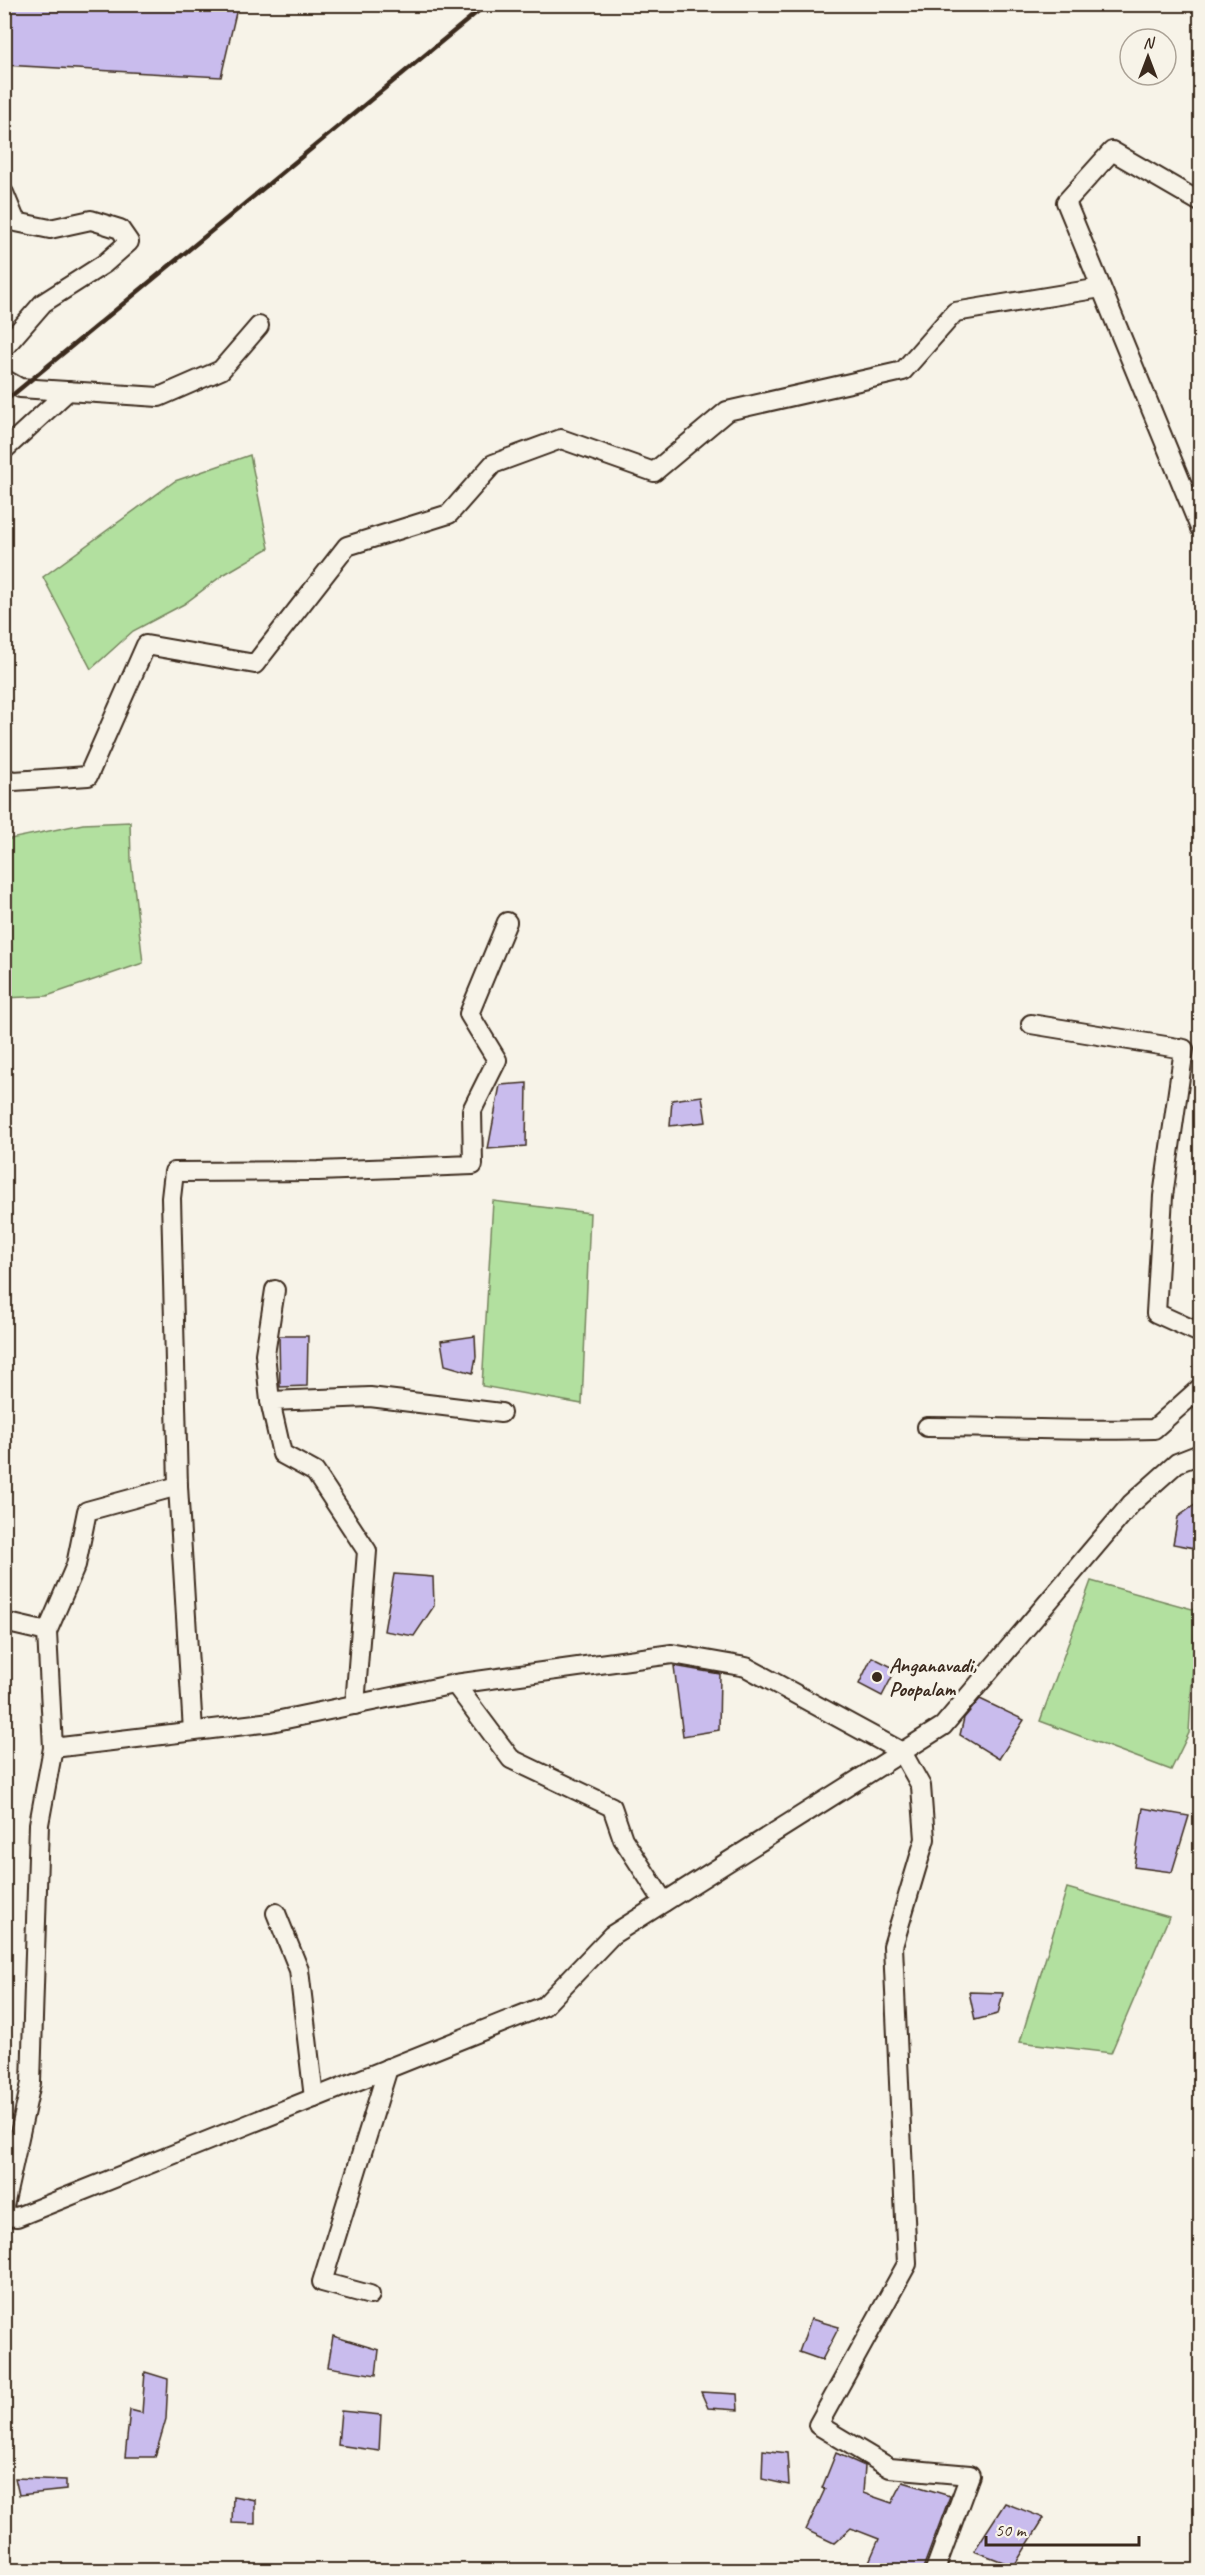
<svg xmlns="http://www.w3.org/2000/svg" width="1205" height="2575" font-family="Caveat,sans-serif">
<rect width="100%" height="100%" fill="#f7f3e8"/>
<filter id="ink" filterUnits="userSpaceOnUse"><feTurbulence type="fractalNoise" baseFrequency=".0167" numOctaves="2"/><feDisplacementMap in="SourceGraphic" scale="12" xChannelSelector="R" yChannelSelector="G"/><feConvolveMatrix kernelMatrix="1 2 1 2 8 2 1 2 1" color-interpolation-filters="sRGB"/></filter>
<g filter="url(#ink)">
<!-- green -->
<g fill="#b2e09f" stroke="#76855e" stroke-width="1.5">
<polygon points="250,455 269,548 223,575 184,604 133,631 91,669 43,577 175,481"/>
<polygon points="130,822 131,860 143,963 47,996 5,998 5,840 83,824"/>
<polygon points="493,1201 590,1213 582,1404 482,1386"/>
<polygon points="1091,1581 1196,1610 1189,1733 1171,1770 1040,1721"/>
<polygon points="1067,1888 1169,1917 1111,2053 1020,2042"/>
</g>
<!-- building -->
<g fill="#c9bced" stroke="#3b2a1e" stroke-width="1.5">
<polygon points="4,4 238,4 221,77 4,65"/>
<polygon points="527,1083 526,1146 488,1149 500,1085"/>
<polygon points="702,1096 706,1122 670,1126 672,1100"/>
<polygon points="279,1336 308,1336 307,1386 280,1387"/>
<polygon points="475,1336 476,1357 473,1373 445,1365 441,1341"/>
<polygon points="1200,1501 1200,1549 1173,1544 1178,1517"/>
<polygon points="394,1574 433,1577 434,1606 414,1636 384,1631"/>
<polygon points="872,1657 896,1669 882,1696 859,1684"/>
<polygon points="674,1666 720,1674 719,1730 683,1736"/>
<polygon points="980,1699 1024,1720 999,1759 960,1735 964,1718"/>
<polygon points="1143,1808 1189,1816 1172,1872 1134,1867"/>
<polygon points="969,1992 1003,1993 998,2014 975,2020"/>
<polygon points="811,2319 839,2327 822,2360 799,2352"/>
<polygon points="333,2336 379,2350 376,2375 328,2367"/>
<polygon points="145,2372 168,2379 166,2419 155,2457 125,2457 130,2410 142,2413"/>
<polygon points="701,2392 737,2394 738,2410 708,2408"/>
<polygon points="341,2411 381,2415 379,2451 338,2445"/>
<polygon points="763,2450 787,2453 789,2485 762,2479"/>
<polygon points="836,2453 865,2466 863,2493 892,2503 903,2482 950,2496 922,2571 865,2571 879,2539 851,2528 834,2543 806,2530 825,2489 822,2488"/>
<polygon points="15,2478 66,2480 66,2490 19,2495"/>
<polygon points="233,2496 255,2500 255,2524 232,2523"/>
<polygon points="1005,2503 1044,2518 1014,2566 974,2551"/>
</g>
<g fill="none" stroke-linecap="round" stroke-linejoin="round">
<!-- street casing -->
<g stroke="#3b2a1e" stroke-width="22">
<g id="street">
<polyline points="4,193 16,222 50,229 91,220 120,229 129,242 104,264 43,303 4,348"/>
<polyline points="1200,202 1112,151 1066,202 1200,528"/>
<polyline points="4,379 20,388 159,397 221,370 259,326"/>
<polyline points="4,450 68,391"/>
<polyline points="4,778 14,781 88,776 146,645 255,664 347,546 449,514 493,464 561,439 654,472 727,411 903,371 955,312 1101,288"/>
<polyline points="1031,1024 1184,1049 1163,1196 1156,1313 1200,1333"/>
<polyline points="270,1401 265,1354 275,1290"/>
<path d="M927,1427C1003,1427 1078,1432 1154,1429L1200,1388"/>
<polyline points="4,1622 47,1632"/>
<polyline points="455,1684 511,1759 612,1807 623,1839 664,1902"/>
<polyline points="355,1705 367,1551 315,1472 282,1454 270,1401 370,1397 501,1413"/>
<polyline points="193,1731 178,1486 171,1198 174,1172 318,1171 473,1165 472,1110 497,1060 469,1014 507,922"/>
<polyline points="53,1748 271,1722 455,1684 672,1654 746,1667 902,1752 921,1786 925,1839 893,1946 907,2264 818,2425 890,2468 970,2475 935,2570"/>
<polyline points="276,1913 299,1970 314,2098"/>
<polyline points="4,2206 31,2083 39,1824 53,1748 47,1632 76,1565 87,1511 178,1486"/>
<polyline points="4,2216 17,2217 544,2006 612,1935 943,1726 1131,1504 1177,1463 1200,1454"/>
<polyline points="370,2295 322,2282 388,2068"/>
</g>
</g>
<!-- street -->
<use href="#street" stroke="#f7f3e8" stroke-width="18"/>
<!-- rail -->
<polyline stroke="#3b2a1e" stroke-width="4.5" points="4,402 487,4"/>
</g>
</g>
<!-- markers -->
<circle fill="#3b2a1e" stroke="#f7f3e8" stroke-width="2" cx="877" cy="1677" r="6"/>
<g text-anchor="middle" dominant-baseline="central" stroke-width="6" stroke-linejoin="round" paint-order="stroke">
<!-- poi labels -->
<g font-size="21" font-weight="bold" fill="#3b2a1e" stroke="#f7f3e8" text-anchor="start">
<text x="889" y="1665">Anganavadi,<tspan x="889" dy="24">Poopalam</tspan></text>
</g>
</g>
<!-- margin -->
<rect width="1205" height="2575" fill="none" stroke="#f7f3e8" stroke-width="24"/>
<rect x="12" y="12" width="1181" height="2551" fill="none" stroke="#3b2a1e" stroke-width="2" filter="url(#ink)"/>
<!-- north arrow -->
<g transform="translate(1148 57)"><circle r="28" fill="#f7f3e8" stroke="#aca397" stroke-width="1.5"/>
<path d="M0-4.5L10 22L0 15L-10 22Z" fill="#3b2a1e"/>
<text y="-9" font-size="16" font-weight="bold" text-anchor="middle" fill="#3b2a1e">N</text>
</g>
<!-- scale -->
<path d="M986 2536v9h153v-9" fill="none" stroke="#3b2a1e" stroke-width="3"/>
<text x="995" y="2536" font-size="18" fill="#3b2a1e" stroke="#f7f3e8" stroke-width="4.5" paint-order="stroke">50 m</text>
</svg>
